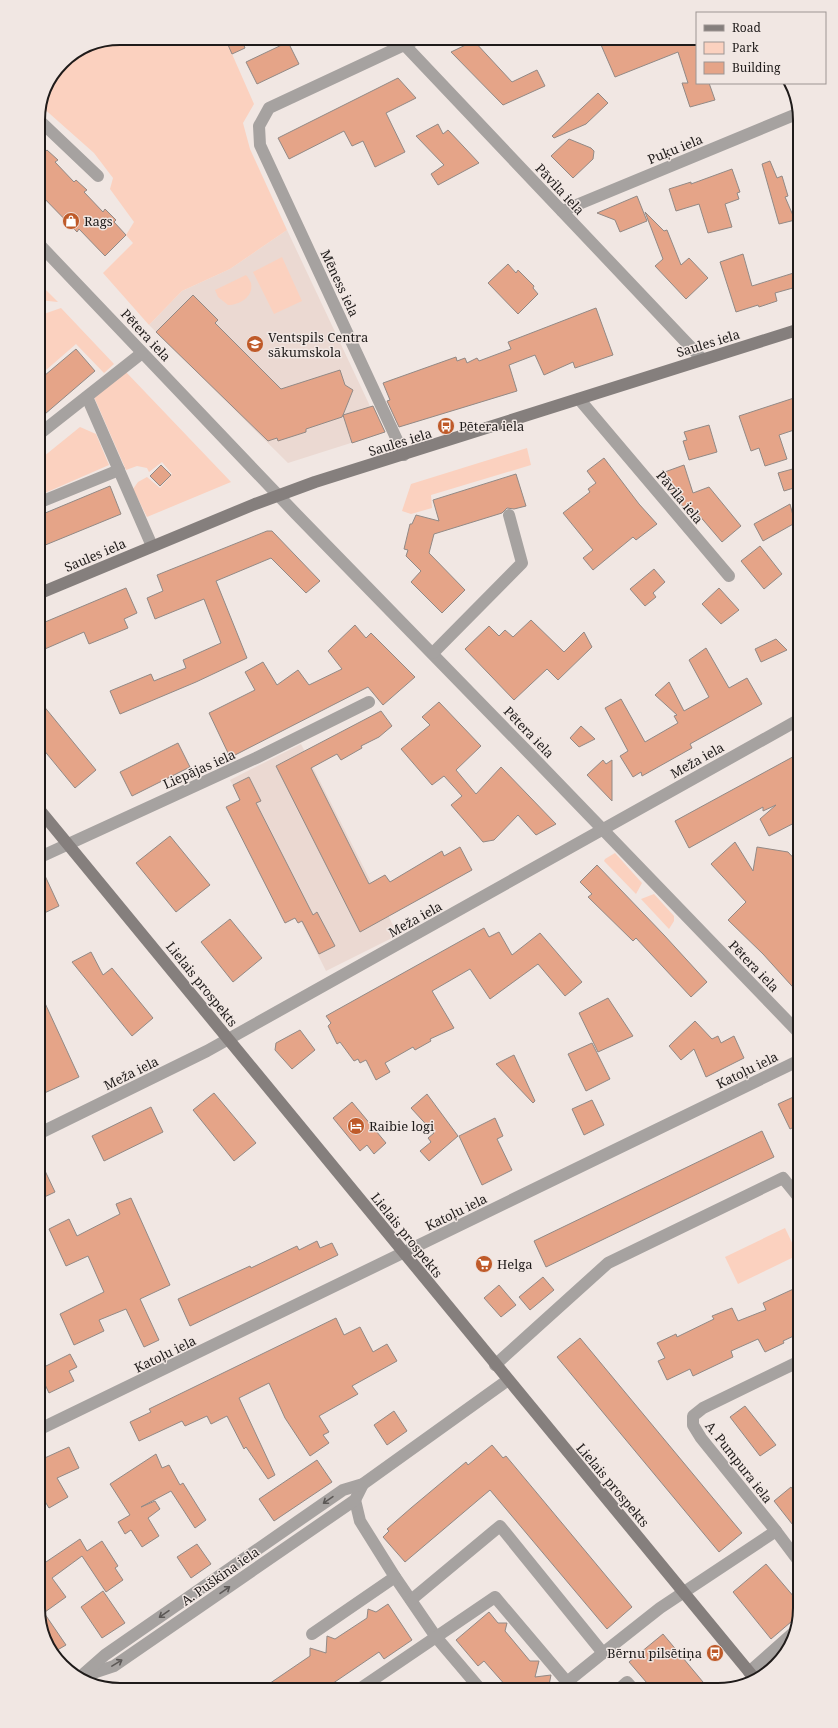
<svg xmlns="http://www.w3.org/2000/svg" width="838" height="1728" font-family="'Noto Serif',serif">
<rect width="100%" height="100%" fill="#f1e7e3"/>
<!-- built -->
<g fill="#ebd9d2">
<polygon points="287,230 369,404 379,434 288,463 149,325 182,291 230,269"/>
<polygon points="301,744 398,935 326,971 230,780"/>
</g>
<!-- green -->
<g fill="#fbd1bf">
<polygon points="120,38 225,38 254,104 243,123 250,149 287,230 230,269 182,291 149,325 103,273 133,243 126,235 134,222 110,189 113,178 94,153 41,106 46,84 62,62 89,44"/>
<polygon points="282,257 302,301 274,314 253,272"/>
<path d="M246,275C248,277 250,281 251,283C254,297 239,305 228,305L218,297L215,290Z"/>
<polygon points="38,282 58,302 38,300"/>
<polygon points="61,308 114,364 104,373 76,344 38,377 38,316"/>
<polygon points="125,371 231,482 147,517 133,489 138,482 147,477 160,488 172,474 162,462 149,472 147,468 137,466 126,470 94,397"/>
<polygon points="80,427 96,434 109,465 38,496 38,461"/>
<polygon points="527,448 531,465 431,495 432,508 411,514 402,511 411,484"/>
<polygon points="615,853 642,883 636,894 604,861 605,859"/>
<polygon points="654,894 674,916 674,921 669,929 641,899"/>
<polygon points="785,1228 798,1255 738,1284 725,1257"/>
</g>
<!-- building -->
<g fill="#e5a488" stroke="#928985">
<polygon points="225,38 241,38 245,48 232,54"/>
<polygon points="598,38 697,38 697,83 709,83 715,100 690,107 682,83 688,83 678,52 615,77"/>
<polygon points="474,41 512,82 537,70 545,86 503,105 451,52"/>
<polygon points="288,42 299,64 257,84 246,62"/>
<polygon points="398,78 416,98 386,113 405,152 375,167 363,141 352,146 344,131 289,159 278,138"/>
<polygon points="598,93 608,103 586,124 554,138 552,136"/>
<polygon points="438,124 443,134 448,130 479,163 438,185 431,174 444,165 416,136"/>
<polygon points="569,139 591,148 594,151 593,159 573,178 551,156"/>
<polygon points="47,150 58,160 55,162 74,182 76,180 87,190 84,192 103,212 105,209 116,220 114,222 126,235 105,256 79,229 77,232 38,192 38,158"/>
<polygon points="770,161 777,178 782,176 788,196 785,197 795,220 779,224 762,164"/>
<polygon points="732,169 740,192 737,193 739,199 725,204 732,227 708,233 699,204 676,211 669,189 691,182 691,184"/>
<polygon points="637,196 647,221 620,232 615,220 597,213"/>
<polygon points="645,212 664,231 667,230 681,265 689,258 708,278 686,299 655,266 663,259"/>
<polygon points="743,254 752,286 800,271 800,286 775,293 777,301 759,307 758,305 736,312 720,262"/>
<polygon points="508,264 516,273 518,270 534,286 533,288 538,294 518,314 488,283"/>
<polygon points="193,295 218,320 215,323 281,389 340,370 345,385 353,390 343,415 373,406 385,432 352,443 343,415 342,417 306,429 306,432 278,441 277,438 268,441 156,332"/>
<polygon points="596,308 613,355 575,368 573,362 544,375 535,355 509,365 517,391 399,427 387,401 390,400 383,383 456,357 457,361 465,358 467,363 477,358 479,361 511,349 508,342"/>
<polygon points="76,349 95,371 38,420 38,381"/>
<polygon points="800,396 800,422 795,423 797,429 779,435 787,459 765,466 759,448 751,451 739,416"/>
<polygon points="709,425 717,452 689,460 683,441 687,440 684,432"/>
<polygon points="604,458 639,504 657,524 636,540 633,537 593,570 583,558 593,550 563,513 590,492 588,489 596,483 587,471"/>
<polygon points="161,465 171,475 160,486 150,476"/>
<polygon points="684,465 693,493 709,487 741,526 722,542 698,514 692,517 667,488 662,473"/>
<polygon points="800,467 800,486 784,491 778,473"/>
<polygon points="516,474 526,506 514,509 507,508 502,513 434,534 429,553 465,590 442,613 411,582 421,571 406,556 408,550 404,549 410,524 412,524 416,515 439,521 433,500"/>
<polygon points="110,486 121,514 38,548 38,516"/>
<polygon points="790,504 795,523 763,541 754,524"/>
<polygon points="267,531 272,531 320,581 306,593 271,558 216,581 247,658 196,682 120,714 110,691 151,674 154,681 186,668 183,660 221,643 204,599 155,619 147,598 163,591 157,575"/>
<polygon points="760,546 782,574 764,589 741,561"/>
<polygon points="654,569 665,582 653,593 656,597 645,606 630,589"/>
<polygon points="126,588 137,613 124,619 128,628 89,644 84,632 38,652 38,625"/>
<polygon points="719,588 739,610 721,624 702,604"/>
<polygon points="531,620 564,652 584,632 592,647 558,680 547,669 514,700 465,649 489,626 499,636 505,630 513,637"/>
<polygon points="355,625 366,638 371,633 415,677 383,705 368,687 235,755 229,755 209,713 255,690 245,672 263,662 277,685 298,670 309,685 342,669 328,651"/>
<polygon points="776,639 787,650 761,662 755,649"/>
<polygon points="706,648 729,688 747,678 762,704 690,744 692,748 642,776 641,772 633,777 620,756 628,751 605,708 621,699 645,742 678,723 674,716 677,715 655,695 669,682 684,711 709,697 689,660"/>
<polygon points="38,699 96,770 75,788 38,743"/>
<polygon points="439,702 481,746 456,770 476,794 501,767 556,824 536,835 518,815 494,840 483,842 451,805 462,796 444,776 432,785 401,749 430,725 422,717"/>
<polygon points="381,711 392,726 379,737 361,746 362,748 341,760 337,754 311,768 369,884 385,875 390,882 442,851 444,856 460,847 472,870 360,932 276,766"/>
<polygon points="581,726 595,739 579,747 570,738"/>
<polygon points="178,743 190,767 132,796 120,772"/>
<polygon points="800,753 800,786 793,790 800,802 800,820 769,836 760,819 776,805 763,811 763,807 689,848 675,821"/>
<polygon points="603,760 606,764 612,760 612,801 587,775"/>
<polygon points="249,777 261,801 256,803 313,915 317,912 335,946 319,954 302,921 298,923 295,918 285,923 226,807 240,800 233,785"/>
<polygon points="170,836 210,885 176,912 136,863"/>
<polygon points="735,842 753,871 757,847 788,852 800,865 800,995 763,954 728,920 746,902 711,864"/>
<polygon points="38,865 40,865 59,906 38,916"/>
<polygon points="597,865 664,935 707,982 691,997 636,938 633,941 588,897 592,894 580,882"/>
<polygon points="230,919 262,958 233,982 201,942"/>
<polygon points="484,928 489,937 499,932 512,955 540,933 582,982 565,996 538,964 490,999 470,969 432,991 454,1028 430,1039 431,1041 415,1050 413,1047 385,1063 390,1072 376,1080 366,1060 360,1063 358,1059 354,1061 340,1042 337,1044 328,1026 331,1023 326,1016"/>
<polygon points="91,952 103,975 112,968 153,1018 132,1036 72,962"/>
<polygon points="38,988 79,1077 38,1096"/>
<polygon points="608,998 633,1036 598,1052 579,1013"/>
<polygon points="695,1021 712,1039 718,1036 721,1043 734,1036 744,1058 706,1077 694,1049 681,1060 669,1046"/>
<polygon points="300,1030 315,1050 292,1069 275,1050 276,1043"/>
<polygon points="592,1043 610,1079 586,1091 568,1054"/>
<polygon points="514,1055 535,1101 533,1103 496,1064"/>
<polygon points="214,1093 256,1143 234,1161 193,1110"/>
<polygon points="427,1094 458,1136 429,1161 420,1151 431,1142 428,1138 434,1133 411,1108"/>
<polygon points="800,1094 800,1124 790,1129 778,1104"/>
<polygon points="592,1100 604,1125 584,1135 572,1109"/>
<polygon points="352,1102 386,1143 374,1154 367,1145 360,1151 333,1118"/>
<polygon points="151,1107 163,1132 104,1161 92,1136"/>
<polygon points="495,1118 503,1136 497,1139 512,1170 482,1185 459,1136"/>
<polygon points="762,1131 774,1157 546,1267 534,1241"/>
<polygon points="38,1156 55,1192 38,1200"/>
<polygon points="131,1198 170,1285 140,1299 159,1340 144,1347 126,1309 99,1320 104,1331 74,1345 60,1314 104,1292 88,1256 66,1266 49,1229 69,1219 77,1236 120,1214 116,1204"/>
<polygon points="317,1241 320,1248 332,1243 338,1255 190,1326 178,1299 250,1266 251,1268 297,1246 299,1250"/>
<polygon points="543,1277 554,1290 530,1310 519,1297"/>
<polygon points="499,1285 516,1305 501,1317 484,1298"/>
<polygon points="800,1286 800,1333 783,1341 784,1343 765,1352 758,1339 731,1351 733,1357 693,1376 690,1369 667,1380 658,1361 665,1358 657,1343 676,1334 677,1337 714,1319 712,1316 732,1308 738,1321 766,1310 763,1303"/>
<polygon points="336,1318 344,1335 360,1327 373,1352 387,1344 397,1361 352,1386 358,1394 319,1416 329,1432 323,1435 329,1443 310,1456 285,1418 269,1383 239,1398 275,1475 268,1479 246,1447 244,1449 227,1416 211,1424 207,1416 185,1426 182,1421 139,1441 130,1422 151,1412 149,1409"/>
<polygon points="580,1338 742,1533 719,1552 557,1357"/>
<polygon points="70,1354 77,1367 69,1371 74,1381 49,1393 38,1370"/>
<polygon points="745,1406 776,1445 760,1456 730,1417"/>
<polygon points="394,1411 407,1431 387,1445 374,1425"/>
<polygon points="492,1445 503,1458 506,1456 632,1607 607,1629 490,1490 405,1562 383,1537 389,1531 387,1529 411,1508 466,1462 468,1465"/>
<polygon points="69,1447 79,1468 57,1478 68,1497 49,1508 38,1490 38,1461"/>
<polygon points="156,1454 162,1468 169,1465 180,1485 183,1483 206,1520 195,1528 171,1491 141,1507 155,1501 160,1509 148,1518 159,1536 142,1547 131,1530 125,1534 118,1522 130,1515 110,1484"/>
<polygon points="317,1460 332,1482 274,1521 259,1499"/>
<polygon points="791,1487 800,1498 800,1534 774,1501"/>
<polygon points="80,1539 87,1551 102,1541 118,1566 115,1568 123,1580 106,1592 82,1556 52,1578 66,1597 45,1612 38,1602 38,1558 43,1564"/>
<polygon points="197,1544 211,1564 191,1578 177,1557"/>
<polygon points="766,1564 800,1604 798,1616 771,1639 733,1592"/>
<polygon points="103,1591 125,1623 102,1638 81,1607"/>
<polygon points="38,1604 66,1645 54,1652 44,1639"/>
<polygon points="388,1604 412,1640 384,1659 379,1652 323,1690 260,1690 310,1656 310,1648 326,1653 327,1636 335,1639 367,1618 368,1609 376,1612"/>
<polygon points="489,1612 498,1623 507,1623 505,1631 530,1661 539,1661 535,1677 551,1675 548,1690 507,1690 507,1687 484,1661 478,1666 456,1640"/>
<polygon points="663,1634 703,1682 693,1690 653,1690 629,1662"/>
</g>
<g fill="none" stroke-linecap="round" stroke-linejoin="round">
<!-- street -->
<g stroke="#a6a2a0" stroke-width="12">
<polyline points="398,38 702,359"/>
<polyline points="38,119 98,176"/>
<polyline points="562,211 799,113"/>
<polyline points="38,243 296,514 528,752 800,1034"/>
<polyline points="87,397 152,546"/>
<polyline points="579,399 729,576"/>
<polyline points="38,435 142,353"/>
<polyline points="404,455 260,145 259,126 269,108 419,38"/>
<polyline points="38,503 119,470"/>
<polyline points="433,653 522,563 509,515"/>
<polyline points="38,858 256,758 369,702"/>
<polyline points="38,1134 207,1051 800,719"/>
<polyline points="495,1365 608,1263 783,1178 800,1199"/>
<polyline points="38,1430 800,1060"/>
<polyline points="355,1500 360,1521 395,1577 436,1637 481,1690"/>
<polyline points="776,1531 800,1563"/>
<polyline points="411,1600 500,1526 603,1653 660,1608 776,1531 701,1438 693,1425 693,1416 703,1408 800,1361"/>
<polyline points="312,1634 395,1577"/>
<polyline points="749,1672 793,1633"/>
<polyline points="84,1676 114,1666 355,1500 363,1484"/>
<polyline points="80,1677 105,1655 343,1490 363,1484 508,1380"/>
<polyline points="358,1690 495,1597 567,1682 603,1653"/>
<polyline points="618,1690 627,1682 634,1690"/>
</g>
<!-- secondary -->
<g stroke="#857f7d" stroke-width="12">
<polyline points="38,594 255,504 315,482 800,329"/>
<polyline points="38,808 755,1679"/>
</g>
</g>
<!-- one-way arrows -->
<defs><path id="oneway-shaft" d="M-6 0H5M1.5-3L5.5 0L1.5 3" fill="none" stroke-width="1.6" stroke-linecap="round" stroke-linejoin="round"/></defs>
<g stroke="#5c5856">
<use href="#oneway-shaft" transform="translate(328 1500) rotate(145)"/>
<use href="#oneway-shaft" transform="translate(225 1590) rotate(-35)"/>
<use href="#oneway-shaft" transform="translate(164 1614) rotate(145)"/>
<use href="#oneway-shaft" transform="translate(117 1663) rotate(-31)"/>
</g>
<!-- icons -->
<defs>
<g id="shop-disc" transform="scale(0.9)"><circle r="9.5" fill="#bf5a29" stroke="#f1e7e3"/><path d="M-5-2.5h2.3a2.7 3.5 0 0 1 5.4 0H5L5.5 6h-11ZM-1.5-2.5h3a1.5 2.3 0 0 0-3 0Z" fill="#fff"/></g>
<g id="school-disc" transform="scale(0.9)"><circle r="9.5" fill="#bf5a29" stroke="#f1e7e3"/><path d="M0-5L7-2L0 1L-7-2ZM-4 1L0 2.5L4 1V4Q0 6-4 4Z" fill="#fff"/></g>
<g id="bus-disc" transform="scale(0.9)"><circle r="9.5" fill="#bf5a29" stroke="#f1e7e3"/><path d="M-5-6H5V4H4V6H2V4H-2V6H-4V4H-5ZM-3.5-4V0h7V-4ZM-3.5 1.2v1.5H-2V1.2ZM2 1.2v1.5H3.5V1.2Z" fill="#fff"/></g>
<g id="hotel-disc" transform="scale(0.9)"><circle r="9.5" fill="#bf5a29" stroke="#f1e7e3"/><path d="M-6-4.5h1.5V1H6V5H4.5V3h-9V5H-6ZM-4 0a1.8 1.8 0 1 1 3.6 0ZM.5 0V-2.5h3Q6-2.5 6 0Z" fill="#fff"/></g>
<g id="supermarket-disc" transform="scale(0.9)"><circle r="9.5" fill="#bf5a29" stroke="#f1e7e3"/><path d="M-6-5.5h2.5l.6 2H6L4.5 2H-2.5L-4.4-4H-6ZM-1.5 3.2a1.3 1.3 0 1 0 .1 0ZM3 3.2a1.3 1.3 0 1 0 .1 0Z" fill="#fff"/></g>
</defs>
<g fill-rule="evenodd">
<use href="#shop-disc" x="71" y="221"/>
<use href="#school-disc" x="255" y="344"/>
<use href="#bus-disc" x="446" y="426"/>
<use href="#hotel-disc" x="356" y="1126"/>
<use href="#supermarket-disc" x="484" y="1264"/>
<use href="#bus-disc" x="715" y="1653"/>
</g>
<g text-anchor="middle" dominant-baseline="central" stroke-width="3" stroke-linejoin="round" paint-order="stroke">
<!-- street labels -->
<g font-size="13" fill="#1f1b1a" stroke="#f1e7e3">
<text transform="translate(675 149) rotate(-22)">Puķu iela</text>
<text transform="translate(560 189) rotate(47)">Pāvila iela</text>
<text transform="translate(340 283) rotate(65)">Mēness iela</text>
<text transform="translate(146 335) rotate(47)">Pētera iela</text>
<text transform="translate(708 343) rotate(-17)">Saules iela</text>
<text transform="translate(400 442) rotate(-17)">Saules iela</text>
<text transform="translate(680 497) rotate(50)">Pāvila iela</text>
<text transform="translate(95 555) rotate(-23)">Saules iela</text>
<text transform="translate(529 732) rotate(46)">Pētera iela</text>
<text transform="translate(697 760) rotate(-29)">Meža iela</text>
<text transform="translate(199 769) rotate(-24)">Liepājas iela</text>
<text transform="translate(415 919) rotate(-29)">Meža iela</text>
<text transform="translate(754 966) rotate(46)">Pētera iela</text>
<text transform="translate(202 984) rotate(51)">Lielais prospekts</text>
<text transform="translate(747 1070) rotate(-26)">Katoļu iela</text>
<text transform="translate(131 1073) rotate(-26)">Meža iela</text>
<text transform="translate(456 1212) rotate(-26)">Katoļu iela</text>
<text transform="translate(407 1235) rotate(51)">Lielais prospekts</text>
<text transform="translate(165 1354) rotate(-26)">Katoļu iela</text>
<text transform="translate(739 1462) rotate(52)">A. Pumpura iela</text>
<text transform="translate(613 1485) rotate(50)">Lielais prospekts</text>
<text transform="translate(220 1576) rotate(-35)">A. Puškina iela</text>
</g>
<!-- poi labels -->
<g font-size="13" fill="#1f1b1a" stroke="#f1e7e3" text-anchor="start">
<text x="84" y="221">Rags</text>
<text x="268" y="337">Ventspils Centra<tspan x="268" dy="15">sākumskola</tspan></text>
<text x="459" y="426">Pētera iela</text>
<text x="369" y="1126">Raibie logi</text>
<text x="497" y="1264">Helga</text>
<text x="702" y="1653" text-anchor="end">Bērnu pilsētiņa</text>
</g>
</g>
<!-- crop -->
<path d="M0 0H838V1728H0ZM120 45H718A75 75 0 0 1 793 120V1608A75 75 0 0 1 718 1683H120A75 75 0 0 1 45 1608V120A75 75 0 0 1 120 45Z" fill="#f1e7e3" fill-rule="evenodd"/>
<path fill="none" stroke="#1f1b1a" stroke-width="2" d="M120 45H718A75 75 0 0 1 793 120V1608A75 75 0 0 1 718 1683H120A75 75 0 0 1 45 1608V120A75 75 0 0 1 120 45Z"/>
<!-- legend -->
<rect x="696" y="12" width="130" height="72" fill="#f1e7e3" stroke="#9d9593"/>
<rect x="704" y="25" width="20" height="6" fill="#857f7d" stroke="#9d9593"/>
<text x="732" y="32" font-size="12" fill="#1f1b1a">Road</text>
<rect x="704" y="42" width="20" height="12" fill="#fbd1bf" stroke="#9d9593"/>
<text x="732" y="52" font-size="12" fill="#1f1b1a">Park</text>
<rect x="704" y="62" width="20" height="12" fill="#e5a488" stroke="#9d9593"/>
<text x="732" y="72" font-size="12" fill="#1f1b1a">Building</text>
</svg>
